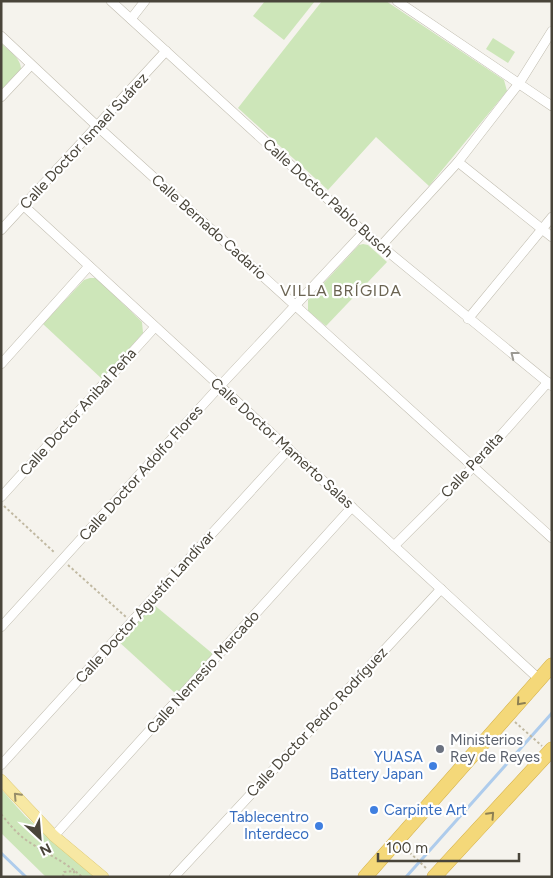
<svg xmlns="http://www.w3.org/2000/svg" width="553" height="878" font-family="Figtree,sans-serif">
<rect width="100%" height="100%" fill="#f5f3ed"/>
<!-- green -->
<g fill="#cde6b9">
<polygon points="265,1 315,1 284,40 253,16"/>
<polygon points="322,1 386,1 504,80 507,91 429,186 376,137 328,190 238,108"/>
<polygon points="493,38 515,52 508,63 486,49"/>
<path d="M1,43C9,51 21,58 21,69L1,90Z"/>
<polygon points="363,244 368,245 387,262 326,326 308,311 308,300 359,245"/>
<polygon points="90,278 96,278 142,322 143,333 102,379 43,324 84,280"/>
<polygon points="153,604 213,654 176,694 118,641"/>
<polygon points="1,789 25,816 94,877 46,877 1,833"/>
</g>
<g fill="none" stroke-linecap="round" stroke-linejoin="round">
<!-- stream -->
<g stroke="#aeccec" stroke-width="3">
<polyline points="1,853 26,877"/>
<polyline points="406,877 552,713"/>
</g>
<!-- minor casing -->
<g stroke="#c0bcaf" stroke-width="10">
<g id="minor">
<polyline points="111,1 364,232 552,386"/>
<polyline points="397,1 552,106"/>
<polyline points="131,19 145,1"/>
<polyline points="1,36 97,126 552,538"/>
<polyline points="1,97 31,65"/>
<polyline points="458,162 552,237"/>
<polyline points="24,206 540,680"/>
<polyline points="1,230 166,51"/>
<polyline points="381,246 458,162 520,82 552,31"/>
<polyline points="468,319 552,217"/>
<polyline points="1,364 89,266"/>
<polyline points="1,497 155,327"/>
<polyline points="394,546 473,467 548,382"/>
<polyline points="1,627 219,387 364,232"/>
<polyline points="1,765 289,449"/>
<polyline points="54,836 352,507"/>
<polyline points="174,877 441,589"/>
</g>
</g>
<!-- major casing -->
<g stroke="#dcc873" stroke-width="12">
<polyline id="major" points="1,780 54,836 103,877"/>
</g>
<!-- highway casing -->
<g stroke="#d3af48" stroke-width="15">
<g id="highway">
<polyline points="365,877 552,665"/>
<polyline points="434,877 552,749"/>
</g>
</g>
<!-- path -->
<g stroke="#c1b9a2" stroke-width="2" stroke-dasharray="2.5 2.5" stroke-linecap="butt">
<polyline points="4,506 55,553"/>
<polyline points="68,565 126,617"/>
<polyline points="515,722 542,746"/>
<path d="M1,814C10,825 18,835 29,842C47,854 66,862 82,877"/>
<polyline points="406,849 426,868"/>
<polyline points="63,877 64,872 74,871 74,877"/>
</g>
<!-- minor -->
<use href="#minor" stroke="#fff" stroke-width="9"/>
<!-- major -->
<use href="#major" stroke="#f7e8a3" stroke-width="11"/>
<!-- highway -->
<use href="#highway" stroke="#f4d879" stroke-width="14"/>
</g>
<!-- one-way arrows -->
<defs><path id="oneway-chevron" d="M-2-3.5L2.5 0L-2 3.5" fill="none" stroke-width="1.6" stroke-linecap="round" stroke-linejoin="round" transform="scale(1.25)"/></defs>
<use stroke="#9b9993" href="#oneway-chevron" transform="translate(514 355) rotate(-142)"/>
<g stroke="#8d8053">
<use href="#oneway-chevron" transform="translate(520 702) rotate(132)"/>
<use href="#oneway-chevron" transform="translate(491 815) rotate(-47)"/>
</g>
<use stroke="#978e69" href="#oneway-chevron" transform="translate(17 796) rotate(-133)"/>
<!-- markers -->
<circle fill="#6b7280" stroke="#fff" stroke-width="2" cx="440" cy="749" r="5"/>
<g fill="#3f7fe0" stroke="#fff" stroke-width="2">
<circle cx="433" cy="766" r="5"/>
<circle cx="374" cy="810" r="5"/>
<circle cx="319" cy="826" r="5"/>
</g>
<g text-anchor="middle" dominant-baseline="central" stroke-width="4.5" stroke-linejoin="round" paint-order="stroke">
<!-- street labels -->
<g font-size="15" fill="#49453a" stroke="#fff">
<text transform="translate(84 141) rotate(-47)">Calle Doctor Ismael Suárez</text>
<text transform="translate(328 198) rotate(42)">Calle Doctor Pablo Busch</text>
<text transform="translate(209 227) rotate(42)">Calle Bernado Cadario</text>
<text transform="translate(78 412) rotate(-48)">Calle Doctor Anibal Peña</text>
<text transform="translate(282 443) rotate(42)">Calle Doctor Mamerto Salas</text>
<text transform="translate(472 465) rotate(-47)">Calle Peralta</text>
<text transform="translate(141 473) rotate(-48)">Calle Doctor Adolfo Flores</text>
<text transform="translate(145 607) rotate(-48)">Calle Doctor Agustín Landívar</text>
<text transform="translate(203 672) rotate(-48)">Calle Nemesio Mercado</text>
<text transform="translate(317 722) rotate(-47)">Calle Doctor Pedro Rodríguez</text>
</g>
<!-- worship labels -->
<g font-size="15" fill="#5b616d" stroke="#fff" text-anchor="start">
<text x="450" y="740">Ministerios<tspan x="450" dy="17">Rey de Reyes</tspan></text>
</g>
<!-- shop labels -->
<g font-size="15" fill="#366cbe" stroke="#fff" text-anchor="end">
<text x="423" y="757">YUASA<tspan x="423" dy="17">Battery Japan</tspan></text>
<text x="384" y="810" text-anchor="start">Carpinte Art</text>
<text x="309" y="817">Tablecentro<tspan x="309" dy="17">Interdeco</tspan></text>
</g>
<!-- neighbourhood labels -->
<g font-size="16" letter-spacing="1" fill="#6b6452" stroke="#fff">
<text x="341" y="290">VILLA BRÍGIDA</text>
</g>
</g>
<!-- border -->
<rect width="553" height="878" fill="none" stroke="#49453a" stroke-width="5"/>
<!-- north arrow -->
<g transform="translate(40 838) rotate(154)" stroke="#ffffff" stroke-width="4" paint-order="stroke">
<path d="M0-4L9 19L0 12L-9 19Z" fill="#49453a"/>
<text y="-8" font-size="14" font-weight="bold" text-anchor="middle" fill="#49453a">N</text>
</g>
<!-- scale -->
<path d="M378 853v8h141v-8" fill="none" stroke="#49453a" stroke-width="2.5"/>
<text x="386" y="853" font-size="15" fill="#49453a" stroke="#ffffff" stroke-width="4" paint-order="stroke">100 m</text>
</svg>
